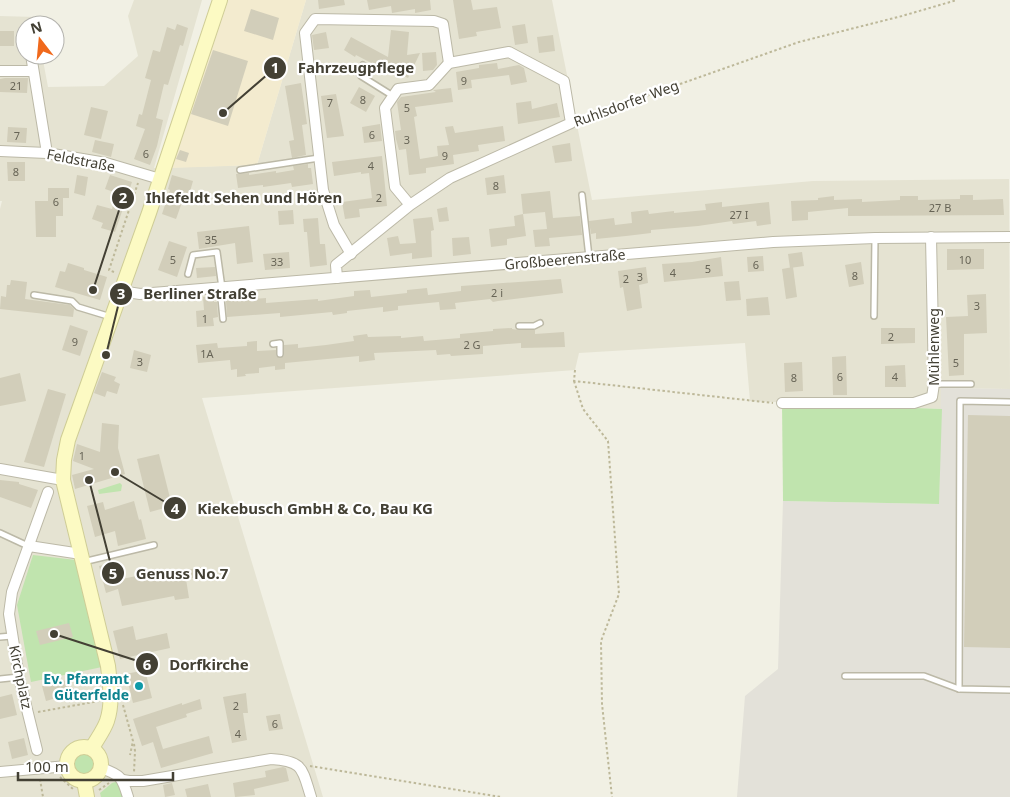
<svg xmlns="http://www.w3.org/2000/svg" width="1010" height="797" font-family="'Noto Sans',sans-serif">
<rect width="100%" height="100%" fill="#f1f0e4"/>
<!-- residential -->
<polygon fill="#e5e3d2" points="134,0 202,0 154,168 257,165 306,0 552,0 592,200 813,181 1009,179 1010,389 942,388 942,409 750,401 745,343 579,353 575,370 202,398 323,797 0,797 0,209 2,201 0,201 0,16 36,17 37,25 25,25 25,55 42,55 48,87 104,86 138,56 128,16"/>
<!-- commercial -->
<polygon fill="#f3ebcf" points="226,0 306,0 257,165 171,168"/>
<!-- industrial -->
<polygon fill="#e3e1d9" points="941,388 1010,389 1010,797 737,797 745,696 778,669 783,501 939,504"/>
<!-- green -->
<g fill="#c0e4ae">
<polygon points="782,403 942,409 939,504 783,501"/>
<polygon points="120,483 122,485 121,491 99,494 98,490"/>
<polygon points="33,555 76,560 102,667 31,682 17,605"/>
<circle cx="83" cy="763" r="12"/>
<polygon points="119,781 124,797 101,797 100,793 112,783"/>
</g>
<!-- building -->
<g fill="#d2ceba">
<polygon points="318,0 344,0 345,5 319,9"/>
<polygon points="367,0 430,0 431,10 415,13 415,9 392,13 391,6 369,10"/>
<polygon points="453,0 471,0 473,10 497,7 501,28 476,32 477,36 459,39"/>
<polygon points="251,9 279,18 273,40 244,31"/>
<polygon points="177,24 188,28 183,46 180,45 168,85 164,84 156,118 163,120 157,146 150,165 134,159 145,129 136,126 139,114 142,115 151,80 145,78 153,50 160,52 167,27 175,30"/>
<polygon points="525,24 528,43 515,45 512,26"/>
<polygon points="391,30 409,32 407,55 420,53 408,78 380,64 379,67 356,55 355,57 344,50 351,37 388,57"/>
<rect x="0" y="31" width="14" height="15"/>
<polygon points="326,32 329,48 314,50 312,35"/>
<polygon points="553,35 555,51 539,53 537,37"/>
<polygon points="213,50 248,61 228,126 191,114"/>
<polygon points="436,52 437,65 433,70 423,71 422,53"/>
<polygon points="497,63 498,69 519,65 524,68 527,82 511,85 509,75 471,80 472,88 458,90 456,72 479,68 479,65"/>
<polygon points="5,78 28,78 27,93 0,92 0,79"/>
<polygon points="301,83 307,124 302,125 306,155 292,158 289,141 294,140 285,86"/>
<polygon points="359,87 375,96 366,112 350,103"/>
<polygon points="451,88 453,102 415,107 417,116 414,117 420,159 438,156 437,146 449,145 445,127 453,126 455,133 503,126 505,141 478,145 479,151 453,155 454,164 426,168 426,173 409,175 406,149 399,150 396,139 395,131 401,130 397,102 401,97 436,92 433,90"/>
<polygon points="336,94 344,136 327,138 321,96"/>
<polygon points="531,101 532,109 557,103 560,117 518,124 516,103"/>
<polygon points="91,107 108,111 101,139 84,135"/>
<polygon points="380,124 382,141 364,143 362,127"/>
<polygon points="8,127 27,128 26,143 7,142"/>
<polygon points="95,140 114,144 111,157 92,152"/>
<polygon points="570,143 572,161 555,163 552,146"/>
<polygon points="180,150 189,153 186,162 176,159"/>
<polygon points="382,156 387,206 359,209 360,217 345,219 342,202 372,198 369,173 361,174 361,172 334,176 332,162"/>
<polygon points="7,162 25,162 25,181 8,181"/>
<polygon points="308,164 308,168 311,168 313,184 292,187 291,183 263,187 263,185 238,188 236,174 249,173 249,175 276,171 276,173 294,170 293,166"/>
<polygon points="77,175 88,177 85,196 74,193"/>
<polygon points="110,175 132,182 115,232 101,228 103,223 92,219 97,205 112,209 117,193 105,189"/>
<polygon points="172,175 193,181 189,195 185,194 176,219 162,214 170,190 168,189"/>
<polygon points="504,175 506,193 487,195 485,178"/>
<polygon points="48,188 69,188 69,198 63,198 63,216 56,216 56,237 36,237 35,201 48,201"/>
<polygon points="550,191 553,218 580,216 582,235 549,238 550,246 535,247 533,230 547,229 545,212 523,214 521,194"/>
<polygon points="960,195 973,195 973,200 1003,199 1004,215 848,216 848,208 808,212 808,220 792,221 791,201 818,200 818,198 834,196 834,200 862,199 862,202 900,200 900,196 918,196 918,200 960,199"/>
<polygon points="722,202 722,207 769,202 771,224 757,226 756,221 733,224 732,221 698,226 651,230 651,233 626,236 596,239 596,233 591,234 589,221 614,218 615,225 632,223 631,212 648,210 649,214 674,211 674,213 706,210 705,204"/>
<polygon points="447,207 449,221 439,222 437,209"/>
<polygon points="293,210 294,224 279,225 278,211"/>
<polygon points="523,214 526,236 507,239 507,245 491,247 489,229 515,226 514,216"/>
<polygon points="432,217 434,230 431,231 432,257 412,259 412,253 390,256 387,238 398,236 400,244 416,243 413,219"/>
<polygon points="318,218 320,244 325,244 327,265 310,267 307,232 304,232 303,219"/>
<polygon points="249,226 253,262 237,264 235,243 199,249 197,232"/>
<polygon points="469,237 471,254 453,256 452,238"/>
<polygon points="169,241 187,247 177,277 158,270"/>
<polygon points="947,249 984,249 984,269 947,270"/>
<polygon points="289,252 290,268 265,270 263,254"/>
<polygon points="802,252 804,266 790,268 788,254"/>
<polygon points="763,256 764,271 748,272 747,257"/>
<polygon points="721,257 723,276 664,282 662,264 692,262"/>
<polygon points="861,262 864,284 849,287 845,265"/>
<polygon points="68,263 84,268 84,270 107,277 100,300 55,287 60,271 65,272"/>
<polygon points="215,267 216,276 197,278 196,268"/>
<polygon points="646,267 648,283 639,285 642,308 627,311 623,287 620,288 618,271"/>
<polygon points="793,267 797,297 786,299 782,269"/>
<polygon points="561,279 563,293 498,301 493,302 490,299 455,303 456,309 440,310 439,302 398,306 398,310 383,312 383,307 347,311 347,313 333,315 332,312 280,317 280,313 227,317 226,301 266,298 266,303 318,299 318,301 354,296 354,291 370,290 371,297 407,293 407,290 427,288 428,295 461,291 461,286"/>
<polygon points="11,280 27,282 25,299 70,305 74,309 73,317 0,309 1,296 6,297 7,285 10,285"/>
<polygon points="739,281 741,300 726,301 724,282"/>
<polygon points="986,294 987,333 964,334 964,375 949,376 946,317 968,316 967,295"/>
<polygon points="213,296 214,302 217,302 218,317 213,318 214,326 197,327 196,311 204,310 203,297"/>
<polygon points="768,297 770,315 747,316 746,299"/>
<polygon points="70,325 88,331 80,356 62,350"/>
<polygon points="512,328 512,329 519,330 535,330 535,334 564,332 565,347 521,348 521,343 483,346 483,354 451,356 450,354 437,355 436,350 374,353 375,360 359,362 359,356 285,363 285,369 275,370 275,366 259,368 259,373 245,374 246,376 237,377 237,369 231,370 230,360 198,363 196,345 217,343 218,348 247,346 247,342 257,341 257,351 276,350 276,356 280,358 284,356 284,345 298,344 298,348 326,345 354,341 353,336 367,334 368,337 401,336 401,338 423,336 424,341 460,338 460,334 493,331 493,329"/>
<polygon points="881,328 915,328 915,343 881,344"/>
<polygon points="134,350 151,355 147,372 130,368"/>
<polygon points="846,356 847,395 833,395 832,357"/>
<polygon points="802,362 803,391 785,392 784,363"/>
<polygon points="905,365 906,387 885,387 885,366"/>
<polygon points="102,372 116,377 114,381 120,384 117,394 107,391 105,397 94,393"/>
<polygon points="20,373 26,401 0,406 0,378"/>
<polygon points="48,389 66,394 44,467 24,462"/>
<polygon points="968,415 1010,416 1010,648 964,647"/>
<polygon points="102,423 119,425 118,448 125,474 75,489 72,475 94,469 73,461 77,444 100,452"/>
<polygon points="159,454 172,506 150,512 137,459"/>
<polygon points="0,480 19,482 19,484 38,490 31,508 0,497"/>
<polygon points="134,501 139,520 141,519 146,539 118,546 115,531 95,537 87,506 103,502 105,510"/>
<polygon points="117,562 122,579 165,570 166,574 202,567 204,576 186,579 189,598 175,600 174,596 122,606 118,589 106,593 99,566"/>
<polygon points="69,623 73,637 40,645 36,631"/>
<polygon points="133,626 136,640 167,633 170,648 120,659 113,631"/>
<polygon points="145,670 152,698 133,703 126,674"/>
<polygon points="67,680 71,694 46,701 42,686"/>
<polygon points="246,693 248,713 243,713 247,740 232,743 223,697"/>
<polygon points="12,694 17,715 0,719 0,697"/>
<polygon points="200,699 202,709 186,714 187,717 156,727 163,749 209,736 213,753 161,768 153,742 142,746 133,719 182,703 182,705"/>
<polygon points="280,714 283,729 269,731 266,716"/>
<polygon points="24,738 28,755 12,759 8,742"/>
<polygon points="283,767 286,768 289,781 254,789 255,795 235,797 233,783 266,777 265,771"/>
<polygon points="172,783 175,795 165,797 163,785"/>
<polygon points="208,784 211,797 187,797 185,789"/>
</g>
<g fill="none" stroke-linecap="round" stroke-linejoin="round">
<!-- service casing -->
<g stroke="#bcb9a7" stroke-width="8">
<g id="service">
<polyline points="363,65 359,73 361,76 393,96"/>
<polyline points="240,170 319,158"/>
<polyline points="582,195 589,257"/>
<polyline points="188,274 193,255 217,252 222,288"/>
<polyline points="220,288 223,319"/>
<polyline points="34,295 72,301 78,307 111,317"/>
<polyline points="874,316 875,238"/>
<polyline points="519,326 534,326 540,323"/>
<polyline points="273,344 280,343 280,354"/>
<polyline points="934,384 971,384"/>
<polyline points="0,533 28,546"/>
<polyline points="83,562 154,545"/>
<polyline points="0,637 12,636"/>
<polyline points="845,676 924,676 959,689 1010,690"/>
<polyline points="0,679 19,677"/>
<polyline points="959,689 960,401 1010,402"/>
</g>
</g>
<!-- minor casing -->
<g stroke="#bcb9a7" stroke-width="12">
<g id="minor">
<polyline points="31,55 47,153"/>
<polyline points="0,71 33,71"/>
<polyline points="0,151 47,153 106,163 160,179"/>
<polyline points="351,254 334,225 323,190 305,33 315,19 434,21 443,24 449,63"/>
<polyline points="337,278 336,265 410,205 450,178 571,123 564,81 509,52 449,63 429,85 398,89 385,108 395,187 410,205"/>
<polyline points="121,291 140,294 773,242 875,238 1010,237"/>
<polyline points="782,403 914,403 932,397 934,384 931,237"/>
<polyline points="0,469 63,480"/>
<polyline points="29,546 81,554"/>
<polyline points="37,750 19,677 9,614 12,592 48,492"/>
<path d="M101,768C121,775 122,777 128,797"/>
<polyline points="0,772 67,766"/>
<path d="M123,780L129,781H143L271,759C304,761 302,769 311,797"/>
</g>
</g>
<!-- secondary casing -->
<g stroke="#cfcd96" stroke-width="16">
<g id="secondary">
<circle cx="84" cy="764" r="17"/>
<path d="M92,748C97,739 104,730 107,721C113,703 110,684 108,666L63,480L64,460L68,440L149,213L220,0"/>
<polyline points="84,781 87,797"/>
</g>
</g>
<!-- path -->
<g stroke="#bdb899" stroke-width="2" stroke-dasharray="2.5 2.5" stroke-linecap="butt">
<polyline points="581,119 799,42 902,16 957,0"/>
<polyline points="114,272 109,270 138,183"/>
<polyline points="575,370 574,381 773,403"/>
<polyline points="574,381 583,409 608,441 619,594 601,641 602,704 612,797"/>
<polyline points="123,705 133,741 130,755"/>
<polyline points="38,712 99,701"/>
<polyline points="134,744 135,751 134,772"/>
<polyline points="310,766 501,797"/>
<polyline points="60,777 73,789"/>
<polyline points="40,779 43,797"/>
<polyline points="99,790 109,783"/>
</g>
<!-- service -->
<use href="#service" stroke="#fff" stroke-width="5"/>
<!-- minor -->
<use href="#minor" stroke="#fff" stroke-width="10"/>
<!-- secondary -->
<use href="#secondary" stroke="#fcfac3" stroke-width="14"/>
</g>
<!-- markers -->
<circle fill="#0f9aa8" stroke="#fff" stroke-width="2" cx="139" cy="686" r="5"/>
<g text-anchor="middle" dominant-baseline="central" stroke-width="4.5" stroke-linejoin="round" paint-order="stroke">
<!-- number labels -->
<g font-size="11" fill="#676456">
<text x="464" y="80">9</text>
<text x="16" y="85">21</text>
<text x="363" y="99">8</text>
<text x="330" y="102">7</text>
<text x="407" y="107">5</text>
<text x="372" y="134">6</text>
<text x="17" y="135">7</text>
<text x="407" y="139">3</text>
<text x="146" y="153">6</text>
<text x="445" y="155">9</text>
<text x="371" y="165">4</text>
<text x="16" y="171">8</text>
<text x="496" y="185">8</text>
<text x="379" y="197">2</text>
<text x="56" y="201">6</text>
<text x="940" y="207">27 B</text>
<text x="739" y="214">27 I</text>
<text x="211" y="239">35</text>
<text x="173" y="259">5</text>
<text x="965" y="259">10</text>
<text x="277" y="261">33</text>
<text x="756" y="264">6</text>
<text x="708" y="268">5</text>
<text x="673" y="272">4</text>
<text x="855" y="275">8</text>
<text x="640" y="276">3</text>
<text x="626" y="278">2</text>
<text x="497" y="292">2 i</text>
<text x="977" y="305">3</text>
<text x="205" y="318">1</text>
<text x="891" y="336">2</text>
<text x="75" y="341">9</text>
<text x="472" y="344">2 G</text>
<text x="207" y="353">1A</text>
<text x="140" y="361">3</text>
<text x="956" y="362">5</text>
<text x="840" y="376">6</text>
<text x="895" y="376">4</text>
<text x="794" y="377">8</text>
<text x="82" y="455">1</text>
<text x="236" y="705">2</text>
<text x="275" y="723">6</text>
<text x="238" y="733">4</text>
</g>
<!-- street labels -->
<g font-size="14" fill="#434034" stroke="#fff">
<text transform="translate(626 103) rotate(-20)">Ruhlsdorfer Weg</text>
<text transform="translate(81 160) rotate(11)">Feldstraße</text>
<text transform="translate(565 259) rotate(-5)">Großbeerenstraße</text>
<text transform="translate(933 347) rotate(-90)">Mühlenweg</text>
<text transform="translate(21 677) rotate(78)">Kirchplatz</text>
</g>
<!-- culture labels -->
<g font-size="14" font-weight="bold" fill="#0d838f" stroke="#fff" text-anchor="end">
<text x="129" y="678">Ev. Pfarramt<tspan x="129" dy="16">Güterfelde</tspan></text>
</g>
</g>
<!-- callouts -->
<path fill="none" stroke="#434034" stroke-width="2" d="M223 113L275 68M93 290L123 198M106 355L121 294M115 472L175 508M89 480L113 573M54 634L147 664"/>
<g fill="#434034" stroke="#fff" stroke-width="2">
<circle cx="223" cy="113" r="5"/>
<circle cx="93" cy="290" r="5"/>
<circle cx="106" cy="355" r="5"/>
<circle cx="115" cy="472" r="5"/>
<circle cx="89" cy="480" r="5"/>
<circle cx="54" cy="634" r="5"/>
<circle cx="275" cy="68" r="12"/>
<circle cx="123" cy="198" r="12"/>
<circle cx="121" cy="294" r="12"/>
<circle cx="175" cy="508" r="12"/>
<circle cx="113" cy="573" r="12"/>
<circle cx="147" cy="664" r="12"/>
</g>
<g font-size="15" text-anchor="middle" font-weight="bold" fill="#fff">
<text x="275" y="73">1</text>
<text x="123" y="203">2</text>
<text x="121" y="299">3</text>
<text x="175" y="514">4</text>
<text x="113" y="579">5</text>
<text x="147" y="670">6</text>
</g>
<g font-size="15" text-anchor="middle" font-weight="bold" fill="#434034" stroke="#fff" stroke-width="4.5" stroke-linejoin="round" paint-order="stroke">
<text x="356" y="73">Fahrzeugpflege</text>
<text x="244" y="203">Ihlefeldt Sehen und Hören</text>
<text x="200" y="299">Berliner Straße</text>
<text x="315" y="514">Kiekebusch GmbH &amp; Co, Bau KG</text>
<text x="182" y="579">Genuss No.7</text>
<text x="209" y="670">Dorfkirche</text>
</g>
<!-- north arrow -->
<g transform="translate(40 40) rotate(344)"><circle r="24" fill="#ffffff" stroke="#b4b3ae"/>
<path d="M0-4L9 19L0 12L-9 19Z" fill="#f0691c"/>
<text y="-8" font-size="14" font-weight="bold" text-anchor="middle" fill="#434034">N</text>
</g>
<!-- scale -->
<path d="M18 772v8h155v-8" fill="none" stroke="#434034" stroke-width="2.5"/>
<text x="25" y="772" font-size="15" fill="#434034" stroke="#ffffff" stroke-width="4" paint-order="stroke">100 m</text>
</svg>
